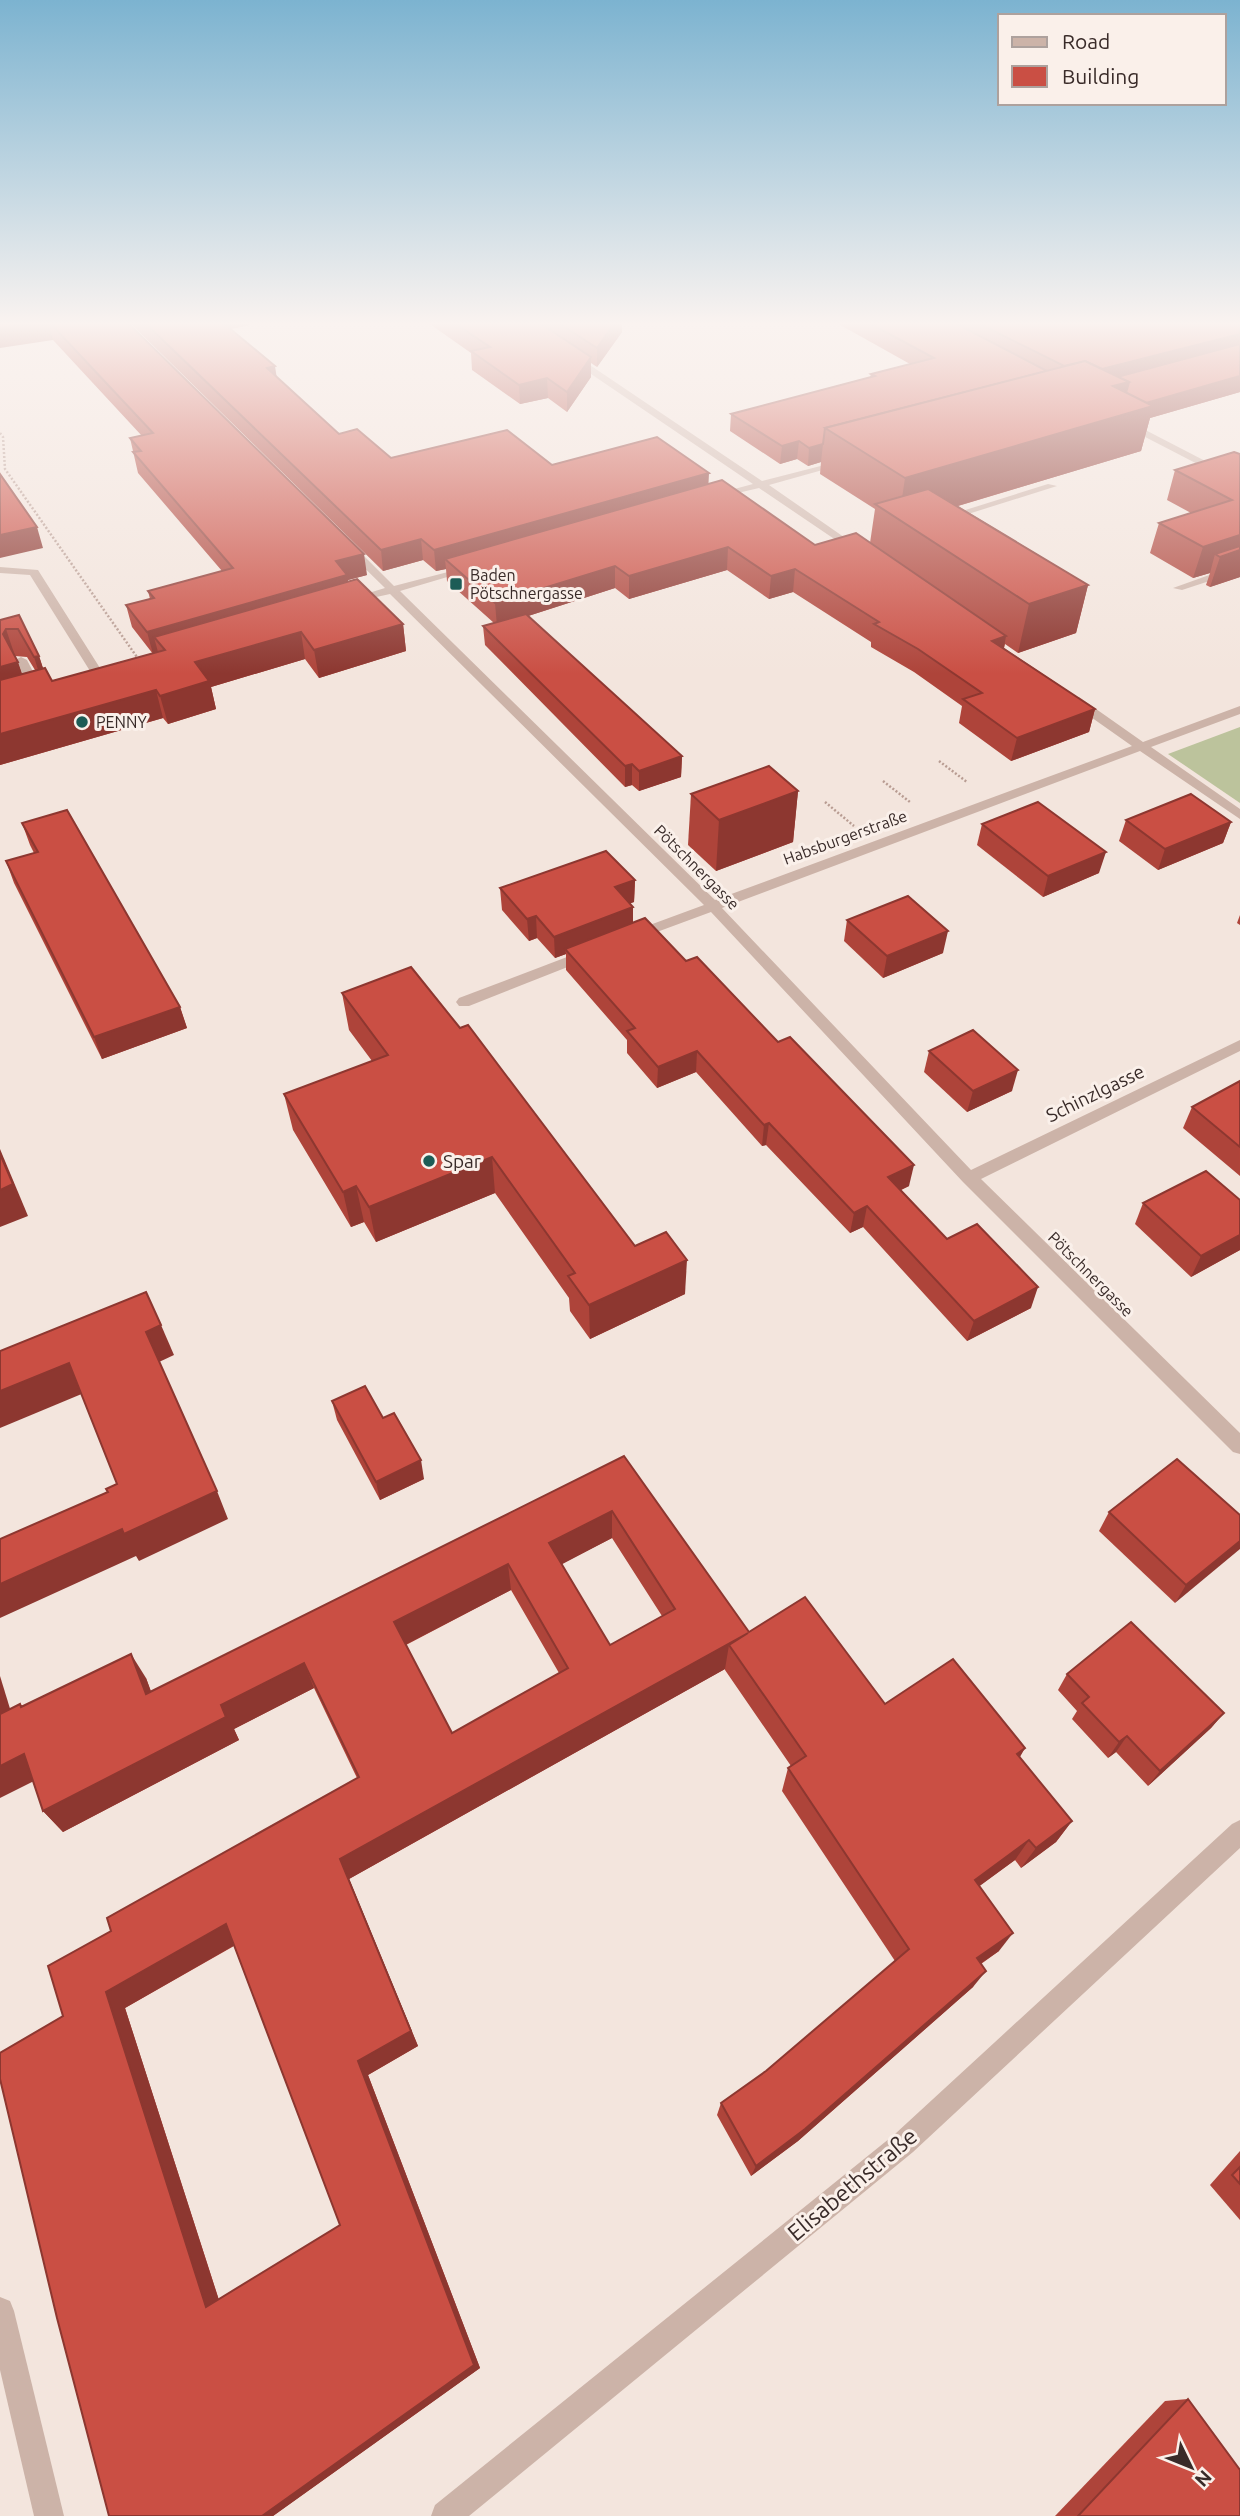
<svg xmlns="http://www.w3.org/2000/svg" width="1240" height="2516" font-family="Ubuntu,sans-serif">
<rect width="100%" height="100%" fill="#f3e5dd"/>
<!-- green -->
<polygon fill="#bcc39c" points="1240,727 1240,803 1168,754"/>
<g fill="none" stroke-linecap="round" stroke-linejoin="round">
<!-- path -->
<g stroke="#b89c92" stroke-width="2.5" stroke-dasharray="2 2" stroke-linecap="butt">
<polyline points="0,433 3,437 5,469 139,660"/>
<polyline points="939,761 967,782"/>
<polyline points="883,781 910,802"/>
<polyline points="825,802 854,826"/>
</g>
<!-- minor -->
<g fill="#ccb3a8" fill-rule="evenodd">
<polygon points="569,355 575,355 762,481 844,460 844,464 769,485 864,551 855,553 759,488 712,499 712,495 753,484 569,359"/>
<polygon points="1122,421 1128,421 1240,479 1240,486 1122,425"/>
<polygon points="1048,484 1057,486 949,520 940,518"/>
<polygon points="346,546 354,546 394,586 471,566 471,570 400,591 715,900 1132,746 1071,703 1071,697 1079,697 1143,742 1240,706 1240,714 1151,747 1240,809 1240,819 1140,751 722,908 971,1170 1240,1040 1240,1051 981,1179 1240,1433 1240,1454 1233,1452 963,1182 711,912 638,939 628,939 626,936 628,933 704,905 390,594 349,603 349,599 385,588 346,550"/>
<polygon points="1240,564 1240,571 1182,590 1173,588"/>
<polygon points="0,567 38,570 105,676 103,679 95,679 30,575 0,573"/>
<polygon points="21,657 27,660 44,693 42,696 32,693 15,660"/>
<polygon points="588,949 595,954 593,957 469,1006 459,1006 456,1002 459,998"/>
<polygon points="1240,1820 1240,1848 913,2152 469,2516 431,2516 435,2505 895,2134 1232,1824"/>
<polygon points="0,2297 10,2301 14,2311 64,2516 34,2516 0,2370"/>
</g>
</g>
<!-- wall -->
<g fill="#ae443a" fill-rule="evenodd">
<path d="M0,322H127L367,575L348,580V582L403,624L406,651L319,678L305,659L211,687L216,709L168,724L163,718L0,765V620L19,615L39,656L43,668L52,681L153,654L132,627L126,605L150,599L148,591L222,571L138,473L130,438L142,436L53,340ZM15,656L27,657L35,670L22,674Z"/>
<polygon points="129,322 250,322 250,325 230,329 276,376 339,434 391,458 552,465 708,484 815,545 870,543 875,509 820,474 821,462 808,466 797,459 780,464 730,431 731,414 870,377 871,374 910,364 835,322 1240,322 1240,392 1150,418 1141,451 958,506 1088,585 1076,633 1018,653 1005,644 1004,648 1095,709 1089,732 1011,761 959,723 962,706 914,672 871,647 871,642 793,592 769,599 727,570 629,599 615,588 528,616 682,756 681,777 639,791 632,785 625,787 485,645 483,626 494,623 447,581 446,569 436,571 423,560 383,571"/>
<polygon points="427,322 622,322 622,332 597,367 591,363 591,377 567,412 548,398 520,404 472,370 471,353"/>
<polygon points="1234,452 1240,577 1210,587 1206,585 1210,573 1193,578 1150,553 1159,523 1191,513 1167,500 1175,470"/>
<polygon points="798,791 793,842 716,871 688,845 691,794"/>
<polygon points="1126,820 1231,822 1223,843 1158,870 1119,841"/>
<polygon points="22,823 180,1007 187,1028 102,1059 14,883 6,861 34,853 30,845"/>
<polygon points="982,824 1099,873 1043,897 977,845"/>
<polygon points="635,880 634,902 630,903 633,907 633,923 686,961 909,1186 901,1190 947,1239 1031,1308 967,1341 863,1227 850,1233 766,1145 762,1146 696,1072 657,1088 627,1053 627,1040 566,970 566,954 555,958 537,938 529,941 502,910 500,888"/>
<polygon points="1240,915 1240,925 1237,923"/>
<polygon points="847,920 943,953 883,978 844,941"/>
<polygon points="342,993 635,1246 685,1294 590,1339 570,1311 569,1298 495,1193 376,1242 364,1222 351,1227 293,1130 284,1094 372,1061 349,1030"/>
<polygon points="929,1051 1012,1091 967,1112 924,1072"/>
<polygon points="1240,1081 1240,1176 1183,1128 1192,1107"/>
<polygon points="1240,1200 1240,1250 1191,1277 1135,1224 1143,1203"/>
<polygon points="332,1401 383,1418 424,1479 380,1500 337,1420"/>
<path d="M624,1456L749,1632L885,1704L1025,1748L1019,1757L1072,1821L1056,1842L1021,1868L1015,1860L979,1886L999,1951L981,1964L973,1987L798,2141L751,2176L717,2115L721,2103L766,2071L895,1961L782,1791L788,1768L791,1766L725,1670V1669L349,1879L418,2046L368,2075L480,2368L273,2516L63,2016L111,1931L357,1778L314,1688L234,1729L239,1740L63,1832L43,1811L10,1709L20,1704L23,1706L146,1678L151,1692ZM612,1538L662,1616L610,1645L561,1564ZM511,1590L559,1673L452,1733L406,1645ZM234,1946L340,2225L219,2300L125,2008Z"/>
<polygon points="1109,1512 1240,1515 1175,1603 1099,1531"/>
<polygon points="1067,1674 1224,1713 1211,1728 1148,1786 1116,1752 1108,1758 1072,1719 1077,1711 1058,1690"/>
<polygon points="1240,2151 1240,2220 1210,2185"/>
<polygon points="1188,2399 1240,2516 1055,2516 1165,2401"/>
</g>
<!-- shaded-wall -->
<g fill="#8d3730">
<polygon points="40,322 48,322 53,340 0,348 0,328"/>
<polygon points="213,322 250,322 250,325 215,332"/>
<polygon points="615,322 622,322 622,332 597,367 597,348"/>
<polygon points="1240,334 1240,349 1102,386 1081,375"/>
<polygon points="591,357 591,377 567,412 567,392"/>
<polygon points="275,366 278,386 267,368"/>
<polygon points="1240,376 1240,392 1150,418 1141,451 904,522 899,519 905,478 1113,386 1129,382 1139,404"/>
<polygon points="547,378 548,398 520,404 519,385"/>
<polygon points="799,441 797,459 780,464 782,446"/>
<polygon points="823,444 821,462 808,466 809,448"/>
<polygon points="709,473 708,493 445,559 446,569 436,571 434,550"/>
<polygon points="37,527 43,548 0,558 0,535"/>
<polygon points="1240,535 1240,577 1210,587 1220,557 1215,554 1210,573 1193,578 1203,547"/>
<polygon points="421,539 423,560 383,571 381,550"/>
<polygon points="728,547 727,570 629,599 629,576"/>
<polygon points="364,554 367,575 348,580 350,596 154,637 158,652 153,654 147,632 336,561"/>
<polygon points="615,566 615,588 497,626 495,603"/>
<polygon points="795,569 793,592 769,599 771,576"/>
<polygon points="1088,585 1076,633 1018,653 1029,604"/>
<polygon points="403,624 406,651 319,678 314,650"/>
<polygon points="6,629 15,656 3,634"/>
<polygon points="301,632 305,659 211,687 216,709 168,724 160,696 195,662"/>
<polygon points="1006,636 1002,659 992,641"/>
<polygon points="39,656 48,684 43,685 34,657"/>
<polygon points="18,662 27,689 0,698 0,667"/>
<polygon points="156,690 163,718 0,765 0,734"/>
<polygon points="1095,709 1089,732 1011,761 1017,738"/>
<polygon points="682,756 681,777 639,791 639,771"/>
<polygon points="632,764 632,785 625,787 625,766"/>
<polygon points="798,791 793,842 716,871 719,820"/>
<polygon points="1231,822 1223,843 1158,870 1165,849"/>
<polygon points="1106,852 1099,873 1043,897 1048,876"/>
<polygon points="635,880 634,902 615,909 615,887"/>
<polygon points="633,907 633,928 565,949 566,954 555,958 554,937"/>
<polygon points="536,916 537,938 529,941 527,919"/>
<polygon points="948,931 943,953 883,978 887,956"/>
<polygon points="180,1007 187,1028 102,1059 94,1037"/>
<polygon points="697,1051 696,1072 657,1088 658,1067"/>
<polygon points="1018,1070 1012,1091 967,1112 973,1091"/>
<polygon points="769,1123 766,1145 762,1146 764,1125"/>
<polygon points="0,1149 28,1216 0,1227"/>
<polygon points="492,1157 495,1193 376,1242 369,1207"/>
<polygon points="914,1165 909,1186 884,1198 888,1177"/>
<polygon points="356,1186 364,1222 351,1227 343,1192"/>
<polygon points="867,1206 863,1227 850,1233 854,1213"/>
<polygon points="1240,1235 1240,1250 1191,1277 1201,1256"/>
<polygon points="687,1260 685,1294 590,1339 589,1305"/>
<polygon points="1038,1287 1031,1308 967,1341 974,1321"/>
<polygon points="161,1325 174,1355 159,1362 146,1332"/>
<polygon points="69,1363 84,1393 0,1428 0,1391"/>
<polygon points="421,1460 424,1479 380,1500 376,1482"/>
<polygon points="217,1491 228,1519 139,1561 136,1556 0,1618 0,1584 122,1529"/>
<polygon points="612,1511 612,1538 551,1570 549,1543"/>
<polygon points="1240,1541 1240,1549 1175,1603 1186,1585"/>
<polygon points="508,1564 511,1590 401,1647 394,1622"/>
<polygon points="748,1633 729,1645 725,1669 349,1879 418,2046 368,2075 480,2368 273,2516 262,2516 474,2365 358,2061 340,1859"/>
<polygon points="131,1654 146,1678 161,1718 146,1694"/>
<polygon points="304,1663 314,1688 234,1729 239,1740 63,1832 43,1811 221,1705"/>
<polygon points="0,1676 19,1738 0,1716"/>
<polygon points="1224,1713 1211,1728 1148,1786 1160,1771"/>
<polygon points="1127,1736 1116,1752 1108,1758 1119,1742"/>
<polygon points="1025,1748 1012,1771 1017,1754"/>
<polygon points="24,1754 44,1776 0,1798 0,1766"/>
<polygon points="1072,1821 1056,1842 1021,1868 1036,1848"/>
<polygon points="1029,1840 1015,1860 962,1899 975,1880"/>
<polygon points="226,1924 240,1942 125,2008 223,2313 206,2307 106,1992"/>
<polygon points="1013,1933 999,1951 964,1975 977,1958"/>
<polygon points="986,1971 973,1987 798,2141 751,2176 756,2166"/>
</g>
<!-- building -->
<g fill="#ca4f44" stroke="#8d3730" stroke-width="2" fill-rule="evenodd">
<polygon points="0,322 40,322 0,328"/>
<polygon points="49,322 127,322 364,554 336,561 347,575 147,632 126,605 154,598 148,591 233,568 133,452 141,451 130,438 153,433"/>
<polygon points="144,322 222,322 275,366 267,368 339,434 357,429 391,458 507,430 552,465 657,437 709,473 434,550 421,539 381,550"/>
<polygon points="453,322 538,322 591,357 567,392 547,378 519,385 471,351 490,347"/>
<polygon points="557,322 615,322 597,348"/>
<polygon points="867,322 953,322 1047,371 825,428 823,444 809,448 799,441 782,446 731,414 875,376 871,374 934,358"/>
<polygon points="976,322 1240,322 1240,334 1102,369 1085,361 1064,366"/>
<polygon points="1240,344 1240,376 1146,403 1126,393 1129,382 1117,377"/>
<polygon points="1085,361 1129,382 1113,386 1153,406 905,478 825,428"/>
<polygon points="1234,452 1240,454 1240,535 1203,547 1159,523 1232,500 1175,470"/>
<polygon points="0,474 37,527 0,535"/>
<polygon points="722,480 815,545 856,533 1006,636 992,641 1095,709 1017,738 963,699 982,693 918,649 874,624 879,622 795,569 771,576 728,547 629,576 615,566 495,603 445,559"/>
<polygon points="928,489 1088,585 1029,604 875,504"/>
<polygon points="1240,546 1240,550 1220,557 1215,554"/>
<polygon points="357,579 403,624 314,650 301,632 195,662 209,681 160,696 156,690 0,734 0,680 45,668 52,681 165,650 154,637"/>
<polygon points="526,614 682,756 639,771 632,764 625,766 483,626"/>
<polygon points="19,615 39,656 34,657 18,629 6,629 3,634 18,662 0,667 0,620"/>
<polygon points="769,766 798,791 719,820 691,794"/>
<polygon points="1191,794 1231,822 1165,849 1126,820"/>
<polygon points="1038,802 1106,852 1048,876 982,824"/>
<polygon points="67,810 180,1007 94,1037 6,861 38,852 22,823"/>
<polygon points="606,851 635,880 615,887 633,907 554,937 536,916 527,919 500,888"/>
<polygon points="908,896 948,931 887,956 847,920"/>
<polygon points="645,918 686,961 697,957 778,1042 790,1037 914,1165 888,1177 947,1239 977,1224 1038,1287 974,1321 867,1206 854,1213 769,1123 764,1125 697,1051 658,1067 627,1031 635,1028 565,949"/>
<polygon points="411,967 460,1028 468,1025 635,1246 666,1232 687,1260 589,1305 568,1276 575,1273 492,1157 369,1207 356,1186 343,1192 284,1094 388,1055 342,993"/>
<polygon points="973,1030 1018,1070 973,1091 929,1051"/>
<polygon points="1240,1081 1240,1147 1192,1107"/>
<polygon points="0,1154 13,1184 0,1190"/>
<polygon points="1206,1171 1240,1200 1240,1235 1201,1256 1143,1203"/>
<polygon points="146,1292 161,1325 146,1332 217,1491 124,1534 122,1529 0,1584 0,1539 108,1492 106,1489 117,1484 69,1363 0,1391 0,1351"/>
<polygon points="365,1386 383,1418 394,1413 421,1460 376,1482 332,1401"/>
<path d="M624,1456L749,1632L805,1597L885,1704L953,1659L1025,1748L1017,1754L1072,1821L1036,1848L1029,1840L975,1880L1013,1933L977,1958L986,1971L805,2129L756,2166L721,2103L766,2071L909,1949L788,1768L806,1756L729,1645L748,1633L340,1859L411,2031L358,2061L474,2365L262,2516H109L57,2318L0,2079V2053L63,2016L48,1966L111,1931L107,1918L359,1777L304,1663L221,1705L226,1717L43,1811L24,1754L0,1766V1714L20,1704L21,1707L131,1654L146,1694ZM612,1511L675,1609L610,1645L549,1543ZM508,1564L568,1668L452,1733L394,1622ZM226,1924L340,2225L206,2307L106,1992Z"/>
<polygon points="1177,1459 1240,1515 1240,1541 1186,1585 1109,1512"/>
<polygon points="1131,1622 1224,1713 1160,1771 1127,1736 1119,1742 1082,1703 1089,1697 1067,1674"/>
<polygon points="1240,2167 1240,2184 1232,2175"/>
<polygon points="1188,2399 1240,2470 1240,2516 1078,2516"/>
</g>
<!-- sky -->
<linearGradient id="sky" x2="0" y2="1"><stop stop-color="#7cb3d0"/><stop offset="0.48" stop-color="#faf3f0"/><stop offset="1" stop-color="#faf3f0" stop-opacity="0"/></linearGradient>
<rect width="1240" height="674" fill="url(#sky)"/>
<!-- markers -->
<g fill="#1c5c56" stroke="#faf0ea" stroke-width="2.5">
<rect x="449" y="577" width="14" height="14" rx="3.5"/>
<circle cx="82" cy="722" r="7"/>
<circle cx="429" cy="1161" r="7"/>
</g>
<g text-anchor="middle" dominant-baseline="central" stroke-width="6" stroke-linejoin="round" paint-order="stroke">
<!-- far-poi labels -->
<g font-size="16" fill="#392b29" stroke="#faf0ea" text-anchor="start">
<text x="470" y="575">Baden<tspan x="470" dy="18">Pötschnergasse</tspan></text>
<text x="96" y="722">PENNY</text>
</g>
<!-- far-street labels -->
<g font-size="16" fill="#392b29" stroke="#faf0ea">
<text transform="translate(845 837) rotate(-20)">Habsburgerstraße</text>
<text transform="translate(697 867) rotate(45)">Pötschnergasse</text>
<text transform="translate(1091 1274) rotate(45)">Pötschnergasse</text>
</g>
<!-- street labels -->
<g font-size="19" fill="#392b29" stroke="#faf0ea">
<text transform="translate(1095 1093) rotate(-26)">Schinzlgasse</text>
</g>
<!-- poi labels -->
<g font-size="19" fill="#392b29" stroke="#faf0ea" text-anchor="start">
<text x="443" y="1161">Spar</text>
</g>
<!-- near-street labels -->
<g font-size="23" fill="#392b29" stroke="#faf0ea">
<text transform="translate(852 2184) rotate(-40)">Elisabethstraße</text>
</g>
</g>
<!-- legend -->
<rect x="998" y="14" width="228" height="91" fill="#faf0ea" stroke="#ada19d" stroke-width="2"/>
<rect x="1012" y="37" width="35" height="10" fill="#ccb3a8" stroke="#ada19d" stroke-width="2"/>
<text x="1062" y="49" font-size="21" fill="#392b29">Road</text>
<rect x="1012" y="66" width="35" height="21" fill="#ca4f44" stroke="#ada19d" stroke-width="2"/>
<text x="1062" y="84" font-size="21" fill="#392b29">Building</text>
<!-- north arrow -->
<g transform="translate(1191 2467) rotate(133)" stroke="#faf0ea" stroke-width="5" paint-order="stroke">
<path d="M0-5L12 26L0 18L-12 26Z" fill="#392b29"/>
<text y="-10" font-size="19" font-weight="bold" text-anchor="middle" fill="#392b29">N</text>
</g>
</svg>
